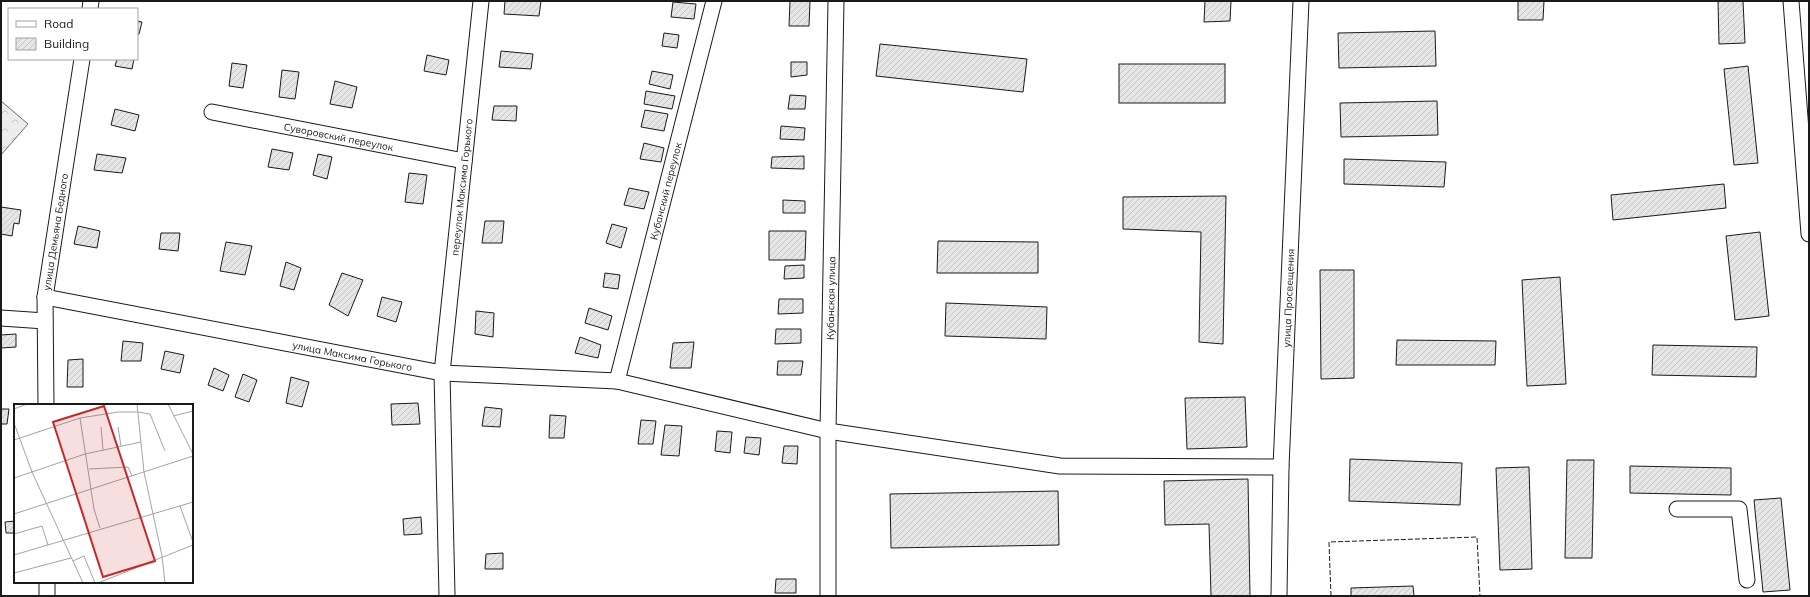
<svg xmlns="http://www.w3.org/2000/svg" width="1810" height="597" font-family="Mulish,sans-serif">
<defs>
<pattern id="forest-crowns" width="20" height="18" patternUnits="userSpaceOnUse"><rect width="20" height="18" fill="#ededed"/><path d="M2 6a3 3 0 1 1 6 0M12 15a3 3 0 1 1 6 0" fill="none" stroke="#cbcbcb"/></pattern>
<pattern id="building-hatch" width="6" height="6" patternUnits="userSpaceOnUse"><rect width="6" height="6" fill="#e6e6e6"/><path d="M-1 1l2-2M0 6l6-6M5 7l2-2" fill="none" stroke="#c5c5c5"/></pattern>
</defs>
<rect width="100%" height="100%" fill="#fff"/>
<!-- forest -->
<polygon fill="url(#forest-crowns)" stroke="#6a6a6a" points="1,101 28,124 1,155"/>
<!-- building -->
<g fill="url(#building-hatch)" stroke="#1a1a1a">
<polygon points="505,1 541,1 539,16 504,14"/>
<polygon points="790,1 810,1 809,26 789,26"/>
<polygon points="1205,1 1231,1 1230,21 1204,22"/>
<polygon points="1518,1 1544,1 1543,20 1518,20"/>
<polygon points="1718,1 1743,1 1745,43 1719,44"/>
<polygon points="673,2 696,4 694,19 671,17"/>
<polygon points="137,21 142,22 139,34 137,34"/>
<polygon points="1435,31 1436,66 1339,68 1338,33"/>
<polygon points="664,33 679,35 677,48 662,46"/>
<polygon points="880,44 1027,59 1023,92 876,76"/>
<polygon points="501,51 533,54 531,69 499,67"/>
<polygon points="427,55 449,60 446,75 424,71"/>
<polygon points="117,59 134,59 132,69 115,66"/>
<polygon points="791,62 807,62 807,75 791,77"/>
<polygon points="232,63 247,65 243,88 229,86"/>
<rect x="1119" y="64" width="106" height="39"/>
<polygon points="1748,66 1758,163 1734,165 1724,69"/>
<polygon points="282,70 299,72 295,99 279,97"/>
<polygon points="652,71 673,75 670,89 649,84"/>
<polygon points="335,81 357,87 352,108 330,104"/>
<polygon points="646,91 675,96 672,109 644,104"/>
<polygon points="790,95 806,96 805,109 788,109"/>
<polygon points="1437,101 1438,135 1341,137 1340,103"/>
<polygon points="494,106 517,106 516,121 492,120"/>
<polygon points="115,109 139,115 135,131 111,125"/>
<polygon points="645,110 668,114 664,131 641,127"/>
<polygon points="781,126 805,128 804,140 780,139"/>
<polygon points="644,143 664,148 661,162 640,159"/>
<polygon points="272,149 293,153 289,170 268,167"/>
<polygon points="97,154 126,158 122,173 94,170"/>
<polygon points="318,154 332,157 327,179 313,175"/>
<polygon points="804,156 804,169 771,168 772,157"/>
<polygon points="1344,159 1446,162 1444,187 1344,184"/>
<polygon points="409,173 427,175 423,204 405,202"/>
<polygon points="1724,184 1726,208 1613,220 1611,195"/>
<polygon points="629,188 649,192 644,209 624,205"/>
<polygon points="1226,196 1223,344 1199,342 1201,232 1123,229 1123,197"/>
<polygon points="783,200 805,201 805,213 783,213"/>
<polygon points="1,207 21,210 19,224 14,223 12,236 1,234"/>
<polygon points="485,221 504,221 502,243 482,243"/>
<polygon points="612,224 627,228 621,248 606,243"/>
<polygon points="78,226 100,231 97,248 74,244"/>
<polygon points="769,231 806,231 805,260 769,260"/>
<polygon points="1760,232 1769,316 1735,320 1726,236"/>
<polygon points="161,233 180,233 178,251 159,249"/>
<polygon points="938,241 1038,242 1038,273 937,273"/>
<polygon points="226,242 252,246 245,275 220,271"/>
<polygon points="286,262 301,268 294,290 280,286"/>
<polygon points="804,265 804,278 784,279 785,266"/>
<polygon points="1320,270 1354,270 1354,378 1321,379"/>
<polygon points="342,273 363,280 348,316 329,305"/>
<polygon points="605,273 620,275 618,289 603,287"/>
<polygon points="1560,277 1566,384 1527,386 1522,280"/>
<polygon points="382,297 402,302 396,322 377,316"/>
<polygon points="779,299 803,299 803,313 778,314"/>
<polygon points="946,303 1047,307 1046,339 945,336"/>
<polygon points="589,308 612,316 608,330 585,323"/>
<polygon points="476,311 494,313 493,337 475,334"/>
<polygon points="776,329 801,329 801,343 775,344"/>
<polygon points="16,334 16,347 1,348 1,335"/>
<polygon points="580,337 601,345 598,358 575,353"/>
<polygon points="1397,340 1496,341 1495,365 1396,365"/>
<polygon points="123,341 143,343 141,361 121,361"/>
<polygon points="694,342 691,368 670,368 673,343"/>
<polygon points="1653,345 1757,347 1756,377 1652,375"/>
<polygon points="165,351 184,355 180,373 161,369"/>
<polygon points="83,359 83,387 67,387 68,360"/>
<polygon points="778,361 803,361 801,375 777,375"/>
<polygon points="214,368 229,375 223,391 208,385"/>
<polygon points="243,374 257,380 249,402 235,397"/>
<polygon points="291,377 309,382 302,407 286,403"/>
<polygon points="1245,397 1247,447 1187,449 1185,398"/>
<polygon points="418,403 420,424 392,425 391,404"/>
<polygon points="485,407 502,409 500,427 482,426"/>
<polygon points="1,409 9,409 7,424 1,424"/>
<polygon points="550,415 566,416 564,438 549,438"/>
<polygon points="641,420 656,421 653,444 638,444"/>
<polygon points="665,425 682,426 679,456 661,455"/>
<polygon points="717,431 732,432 730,453 715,451"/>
<polygon points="746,437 761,438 759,455 744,453"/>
<polygon points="784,446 798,446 797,464 782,463"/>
<polygon points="1350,459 1462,463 1460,505 1349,501"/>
<polygon points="1567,460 1594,460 1592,558 1565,558"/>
<polygon points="1630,466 1731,468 1731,495 1630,493"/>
<polygon points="1529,467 1532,569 1500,570 1496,468"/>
<polygon points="1248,479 1250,596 1211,596 1209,524 1165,525 1164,481"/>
<polygon points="1058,491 1059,545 891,548 890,494"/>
<polygon points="1781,498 1790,590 1763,592 1754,500"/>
<polygon points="421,517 422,534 404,535 403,519"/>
<polygon points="15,521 15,533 6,533 5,522"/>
<polygon points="503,553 503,569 485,569 486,554"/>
<polygon points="776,579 796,579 796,593 775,593"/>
<polygon points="1413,586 1414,596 1351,596 1351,588"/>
</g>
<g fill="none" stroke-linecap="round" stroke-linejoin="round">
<!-- minor casing -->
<g stroke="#1a1a1a" stroke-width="17">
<g id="minor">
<polyline points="1791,1 1809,234"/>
<polyline points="90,9 91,1"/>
<path id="s1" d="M212,112L464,161"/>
<path id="s2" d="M45,297L442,373L617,381L828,431L1060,466L1281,467"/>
<polyline points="1,318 45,321"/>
<path id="s3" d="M617,381L714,1"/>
<path id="s4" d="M46,405L45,297L82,59"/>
<polyline points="1677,509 1739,509 1747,580"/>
<polyline points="47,582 47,596"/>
<path id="s5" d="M447,596L442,373L481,1"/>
<path id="s6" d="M828,596V431L836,1"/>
<path id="s7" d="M1279,596L1281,467L1301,1"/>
</g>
</g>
<!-- minor -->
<use href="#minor" stroke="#fff" stroke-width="15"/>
<!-- fence -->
<polyline stroke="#1a1a1a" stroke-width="1" stroke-dasharray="5 2" stroke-linecap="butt" points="1331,596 1329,542 1477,537 1480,596"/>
</g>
<g text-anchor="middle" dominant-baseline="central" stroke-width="3" stroke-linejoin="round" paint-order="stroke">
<!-- street labels -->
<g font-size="10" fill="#1a1a1a" stroke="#fff">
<text stroke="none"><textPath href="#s1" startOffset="129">Суворовский переулок</textPath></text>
<text stroke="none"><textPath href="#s5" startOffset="410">переулок Максима Горького</textPath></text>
<text stroke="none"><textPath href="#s3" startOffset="196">Кубанский переулок</textPath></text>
<text stroke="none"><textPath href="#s4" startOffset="174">улица Демьяна Бедного</textPath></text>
<text stroke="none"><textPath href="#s6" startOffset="298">Кубанская улица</textPath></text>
<text stroke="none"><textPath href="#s7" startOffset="298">улица Просвещения</textPath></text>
<text stroke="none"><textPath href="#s2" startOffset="313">улица Максима Горького</textPath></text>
</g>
</g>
<!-- overview -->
<g transform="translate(14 404)">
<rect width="179" height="179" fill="#fff"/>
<path fill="none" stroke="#a3a3a3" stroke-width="1" d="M123,0L130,68L148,152L151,179M154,0L179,50M0,5L13,0M159,12L179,7M66,14L80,105L86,124M0,19L18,68L69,179M87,23L89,46M104,23L107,42M0,36L66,14L104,8H124L136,10L151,47M75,65L114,63L118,72M0,74L71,50L127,38M166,102L179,138M0,110L179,52M0,130L28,122L34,141M0,151L179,98M59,157L70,152L81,179M0,169L57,154M84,179L179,141"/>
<path fill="#c62828" fill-opacity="0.15" stroke="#c62828" stroke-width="2" d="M90,2L141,157L89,173L39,18Z"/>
<rect width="179" height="179" fill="none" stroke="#1a1a1a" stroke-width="2"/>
</g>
<!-- border -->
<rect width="1810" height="597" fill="none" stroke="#1a1a1a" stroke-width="4"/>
<!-- legend -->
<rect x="8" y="8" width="130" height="52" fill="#ffffff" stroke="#a3a3a3"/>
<rect x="16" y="21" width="20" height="6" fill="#ffffff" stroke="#a3a3a3"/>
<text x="44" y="28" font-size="12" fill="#1a1a1a">Road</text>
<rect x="16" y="38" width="20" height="12" fill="url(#building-hatch)" stroke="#a3a3a3"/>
<text x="44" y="48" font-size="12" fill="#1a1a1a">Building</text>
</svg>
